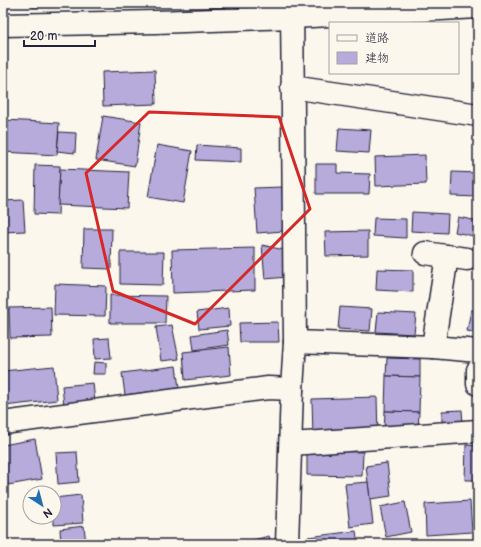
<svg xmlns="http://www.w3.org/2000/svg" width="481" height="547" font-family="'Balsamiq Sans','Klee One',sans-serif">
<rect width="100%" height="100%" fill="#fbf7ec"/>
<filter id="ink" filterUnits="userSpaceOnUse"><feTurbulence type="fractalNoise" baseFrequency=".025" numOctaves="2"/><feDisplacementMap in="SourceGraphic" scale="8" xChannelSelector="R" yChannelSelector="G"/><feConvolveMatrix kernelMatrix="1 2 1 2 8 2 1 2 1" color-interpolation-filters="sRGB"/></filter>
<g filter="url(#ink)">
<!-- building -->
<g fill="#b7abdc" stroke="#22223b">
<polygon points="31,3 80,3 81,6 32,7"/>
<polygon points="109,3 151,3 151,4 109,6"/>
<polygon points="155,70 156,104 103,106 102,72"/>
<polygon points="103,116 141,122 135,166 96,160"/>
<polygon points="5,120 59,123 57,155 3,152"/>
<polygon points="339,128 371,130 369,153 337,151"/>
<polygon points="59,132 76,133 75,153 57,151"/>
<polygon points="157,145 192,151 183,203 148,197"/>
<polygon points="197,145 241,148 241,162 196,160"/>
<polygon points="425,155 426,184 376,186 375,157"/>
<polygon points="316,164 337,164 337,173 370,174 369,194 316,194"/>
<polygon points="35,165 60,166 58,215 34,214"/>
<polygon points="60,169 129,172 127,208 58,205"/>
<polygon points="452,172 478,173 478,197 451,196"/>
<polygon points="282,187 284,231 257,233 254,188"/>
<polygon points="23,200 25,231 3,232 3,201"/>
<polygon points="412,212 448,214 447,233 411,231"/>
<polygon points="458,217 478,221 478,237 455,232"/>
<polygon points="374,218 406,219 406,238 373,236"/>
<polygon points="84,229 112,229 111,269 83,268"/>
<polygon points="368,231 368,255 326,256 325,232"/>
<polygon points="262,245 284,250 287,277 265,279"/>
<polygon points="255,248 255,290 173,293 172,250"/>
<polygon points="120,252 164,252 163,285 120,284"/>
<polygon points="377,269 413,270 413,292 376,290"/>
<polygon points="55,284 106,286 105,316 54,315"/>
<polygon points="110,295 166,296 165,323 110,323"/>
<polygon points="51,307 52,337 10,338 9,308"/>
<polygon points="340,307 372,309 370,331 338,329"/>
<polygon points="229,308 230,326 199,329 197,312"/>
<polygon points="471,310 478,311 478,333 467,331"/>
<polygon points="378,312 416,314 414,334 376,332"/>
<polygon points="278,322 279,342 240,342 239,323"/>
<polygon points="172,325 179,359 161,361 156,327"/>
<polygon points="227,330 229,345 194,350 192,335"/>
<polygon points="109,338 111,358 95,359 94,339"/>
<polygon points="229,347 231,375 185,380 183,352"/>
<polygon points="387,358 420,359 420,377 386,376"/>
<polygon points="94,362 106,363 106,374 93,374"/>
<polygon points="54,366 57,400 4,406 3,371"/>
<polygon points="176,366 179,388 125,395 122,373"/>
<polygon points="386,376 420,377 419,412 385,411"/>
<polygon points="93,383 95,402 64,406 62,386"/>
<polygon points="377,397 378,436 313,438 312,399"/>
<polygon points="462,410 463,424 442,424 442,411"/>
<polygon points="385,411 419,412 418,433 384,432"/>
<polygon points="35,439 42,479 8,485 3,457 3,445"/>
<polygon points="466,445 478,446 478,480 465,480"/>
<polygon points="307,450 363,452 362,476 307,475"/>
<polygon points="77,452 79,482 58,484 56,453"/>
<polygon points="387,463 391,496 370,499 366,466"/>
<polygon points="368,482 373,524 350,527 345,484"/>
<polygon points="81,495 83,523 54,525 54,498"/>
<polygon points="470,501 472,532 426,535 425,504"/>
<polygon points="405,502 411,532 386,537 380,507"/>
<polygon points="84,526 86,544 61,544 60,529"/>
<polygon points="356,531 358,544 308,544 308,537"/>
<polygon points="269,536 272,544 238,544"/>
</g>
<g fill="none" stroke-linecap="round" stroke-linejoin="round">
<!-- minor casing -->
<g stroke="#22223b" stroke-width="25">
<g id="minor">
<polyline points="3,25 156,22 293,17 478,7"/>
<polyline points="292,87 478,115"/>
<polyline points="425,253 467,259"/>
<polyline points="295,342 433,347 478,351"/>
<polyline points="433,347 447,256"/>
<polyline points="478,370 478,384"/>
<polyline points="3,423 268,388 292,389"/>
<polyline points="291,444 478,431"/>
<polyline points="287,544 292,389 295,342 292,3"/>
</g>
</g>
<!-- minor -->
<use href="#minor" stroke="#fbf7ec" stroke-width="22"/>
</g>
</g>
<!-- marked area -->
<path fill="none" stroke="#d62828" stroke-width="3" stroke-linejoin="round" d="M149,112L279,117L310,209L195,324L113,291L86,173Z"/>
<!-- margin -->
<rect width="481" height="547" fill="none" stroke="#fbf7ec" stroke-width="16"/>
<rect x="8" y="8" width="465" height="531" fill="none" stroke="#22223b" stroke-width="1.5" filter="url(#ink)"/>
<!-- legend -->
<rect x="329" y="22" width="130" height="52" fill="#fbf7ec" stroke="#a4a2a5"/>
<rect x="337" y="35" width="20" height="6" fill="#fbf7ec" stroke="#a4a2a5"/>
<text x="365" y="42" font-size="12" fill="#22223b">道路</text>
<rect x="337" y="52" width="20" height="12" fill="#b7abdc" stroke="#a4a2a5"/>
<text x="365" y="62" font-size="12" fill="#22223b">建物</text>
<!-- north arrow -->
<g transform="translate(42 505) rotate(144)"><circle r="19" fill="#fbf7ec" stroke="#a4a2a5"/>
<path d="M0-3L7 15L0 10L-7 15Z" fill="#1f6fb2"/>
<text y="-6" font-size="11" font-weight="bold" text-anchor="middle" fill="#22223b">N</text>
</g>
<!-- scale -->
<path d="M24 40v6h71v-6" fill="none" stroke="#22223b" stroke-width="2"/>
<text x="30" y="40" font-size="12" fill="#22223b" stroke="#fbf7ec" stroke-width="3" paint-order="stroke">20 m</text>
</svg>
